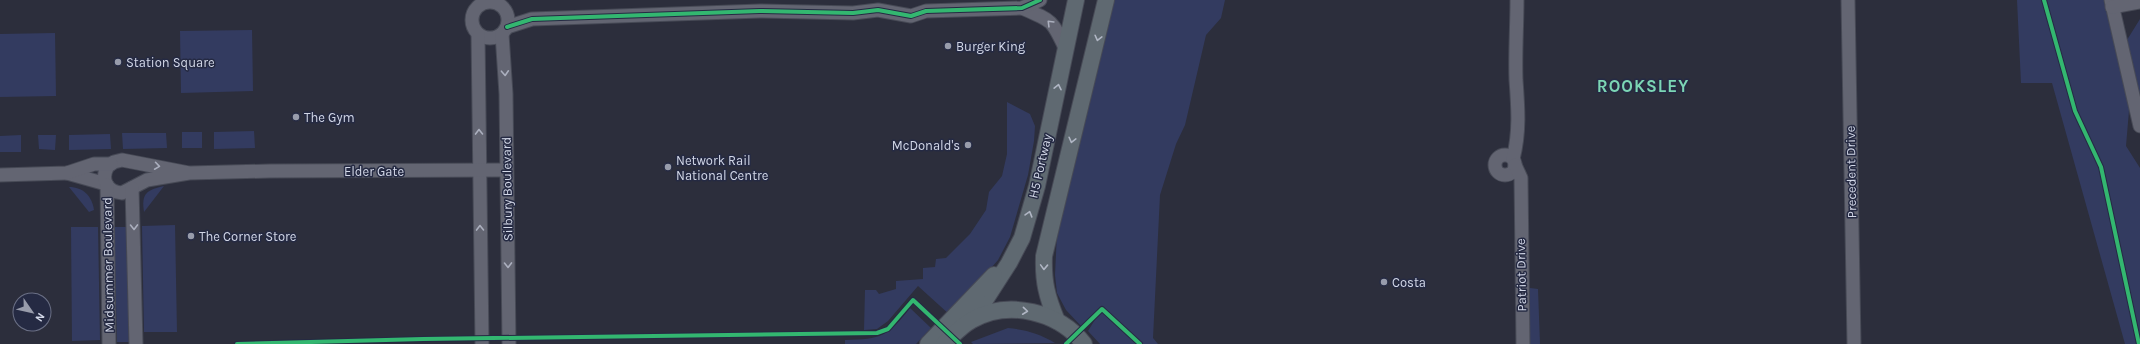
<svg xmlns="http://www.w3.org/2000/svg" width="2140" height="344" font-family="Karla,sans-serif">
<rect width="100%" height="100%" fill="#2c2e3c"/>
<!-- green -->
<g fill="#333b60">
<polygon points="1114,0 1225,0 1221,18 1206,35 1185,125 1176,144 1160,195 1153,338 1158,344 1100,344 1088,331 1101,310 1081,326 1066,310 1057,293 1055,275 1059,191 1101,26"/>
<polygon points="2017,0 2108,0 2122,48 2140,19 2140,101 2131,87 2126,146 2140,168 2140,344 2125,344 2052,83 2021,83"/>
<polygon points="252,30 253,91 181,93 180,31"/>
<polygon points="55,33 56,96 0,97 0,34"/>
<polygon points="1007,102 1030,114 1035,126 1034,141 1028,175 1010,237 998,260 950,315 918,286 888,321 877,329 864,330 865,290 876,290 879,294 896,289 896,281 923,279 923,268 935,267 936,259 946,258 970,234 986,210 989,192 1002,176 1007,154"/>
<polygon points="254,131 255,148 214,149 214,132"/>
<rect x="182" y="132" width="20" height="16"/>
<polygon points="122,133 166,133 167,148 123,149"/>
<polygon points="110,134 111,149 69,150 69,135"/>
<polygon points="21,135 21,152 0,152 0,136"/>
<polygon points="38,135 56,135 55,150 39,149"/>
<path d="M164,186L144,212C141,193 147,190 164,186Z"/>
<path d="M69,187C83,187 92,196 94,210L89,212Z"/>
<polygon points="175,225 177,332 144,332 142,226"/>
<polygon points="71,227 98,227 100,340 72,341"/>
<polygon points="114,227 126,227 129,342 117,342"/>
<polygon points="1522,287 1538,289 1540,344 1523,344"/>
<path d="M910,308L931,328L916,344H845V340C882,339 887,337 910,308Z"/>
<path d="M1008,328C1027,330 1040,334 1055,343L973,344L971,342Z"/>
</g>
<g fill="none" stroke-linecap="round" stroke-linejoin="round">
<!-- minor casing -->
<g stroke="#474a56" stroke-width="15">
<g id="minor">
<polyline points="1848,0 1854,344"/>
<polyline points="2111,0 2140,126"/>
<circle cx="490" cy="20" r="18"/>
<polyline points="2112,7 2140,2"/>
<path d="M1022,8C1053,21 1052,20 1066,50"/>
<polyline points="507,27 532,19 760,11 853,13 878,10 911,16 926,11 1022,8 1040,0"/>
<polyline points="478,34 482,344"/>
<polyline points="502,34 506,94 509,344"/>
<circle cx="1505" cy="165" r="10"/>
<path d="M1513,159C1520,132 1518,107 1516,80C1515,53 1517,26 1517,0"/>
<polyline points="1515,165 1521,178 1523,344"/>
<polyline points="67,173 106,184"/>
<path d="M189,173L122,160L114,162L108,166C100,179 107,192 122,193L147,180L189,173L270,171L506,170"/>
<polyline points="0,175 67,173 94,164 111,164"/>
<polyline points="107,185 109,344"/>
<polyline points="132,188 136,344"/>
</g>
</g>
<!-- major casing -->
<g stroke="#474a56" stroke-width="18">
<g id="major">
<polyline points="973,319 1009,263 1022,238 1037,186 1076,0"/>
<path d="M1057,321C1047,297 1043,282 1044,256L1106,0"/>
<polyline points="928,344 994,275"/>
<path d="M944,344C953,335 961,326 972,320C1009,299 1059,312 1084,344"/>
</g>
</g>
<!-- minor -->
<use href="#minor" stroke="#636572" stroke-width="13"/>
<!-- major -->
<use href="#major" stroke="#5f6971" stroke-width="16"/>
<!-- cycleway casing -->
<g stroke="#252a43" stroke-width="6">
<g id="cycleway">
<polyline points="2044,0 2075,111 2101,167 2139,344"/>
<polyline points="507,27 532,19 760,11 853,13 878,10 911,16 926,11 1022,8 1040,0"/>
<polyline points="237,344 423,339 877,333 888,329 913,300 960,344"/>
<polyline points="1066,344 1102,309 1140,344"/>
</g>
</g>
<!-- cycleway -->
<use href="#cycleway" stroke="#33b770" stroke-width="4"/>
</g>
<!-- one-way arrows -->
<defs><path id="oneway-chevron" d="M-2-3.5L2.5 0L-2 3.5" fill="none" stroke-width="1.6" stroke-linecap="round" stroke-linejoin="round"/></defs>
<g stroke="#abafbe">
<use href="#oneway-chevron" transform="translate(1050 23) rotate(-135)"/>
<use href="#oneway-chevron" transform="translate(505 73) rotate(87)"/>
<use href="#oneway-chevron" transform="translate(479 132) rotate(-91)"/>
<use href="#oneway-chevron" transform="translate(157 166) rotate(8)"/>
<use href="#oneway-chevron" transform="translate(134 227) rotate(89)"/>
<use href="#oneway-chevron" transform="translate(480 228) rotate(-91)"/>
<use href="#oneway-chevron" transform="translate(508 265) rotate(89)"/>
</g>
<g stroke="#b0b6c4">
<use href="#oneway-chevron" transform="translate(1098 38) rotate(104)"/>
<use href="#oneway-chevron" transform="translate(1058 87) rotate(-78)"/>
<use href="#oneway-chevron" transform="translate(1072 140) rotate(104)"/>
<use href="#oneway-chevron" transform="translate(1029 214) rotate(-74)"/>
<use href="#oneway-chevron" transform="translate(1044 267) rotate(92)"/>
<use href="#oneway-chevron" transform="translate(1025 311) rotate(6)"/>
</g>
<!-- markers -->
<g fill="#989cab" stroke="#252a43" stroke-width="1.5">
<circle cx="948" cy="46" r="4"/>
<circle cx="118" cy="62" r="4"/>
<circle cx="296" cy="117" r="4"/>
<circle cx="968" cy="145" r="4"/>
<circle cx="668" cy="167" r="4"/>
<circle cx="191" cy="236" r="4"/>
<circle cx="1384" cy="282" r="4"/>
</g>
<g text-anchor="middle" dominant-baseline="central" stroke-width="3" stroke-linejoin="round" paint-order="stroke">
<!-- poi labels -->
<g font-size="13" fill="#d2d7e7" stroke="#252a43" text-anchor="start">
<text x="956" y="46">Burger King</text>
<text x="126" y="62">Station Square</text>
<text x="304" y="117">The Gym</text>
<text x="960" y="145" text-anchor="end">McDonald's</text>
<text x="676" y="160">Network Rail<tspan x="676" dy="15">National Centre</tspan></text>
<text x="199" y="236">The Corner Store</text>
<text x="1392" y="282">Costa</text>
</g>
<!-- street labels -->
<g font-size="13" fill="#d2d7e7" stroke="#252a43">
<text transform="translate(1040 166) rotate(-77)">H5 Portway</text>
<text x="374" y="171">Elder Gate</text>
<text transform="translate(1851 172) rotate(-91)">Precedent Drive</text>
<text transform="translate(507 189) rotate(-91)">Silbury Boulevard</text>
<text transform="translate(108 265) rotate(-91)">Midsummer Boulevard</text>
<text transform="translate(1521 275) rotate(-91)">Patriot Drive</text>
</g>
<!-- district labels -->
<g font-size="17" font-weight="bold" letter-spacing="1" fill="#7cd6b4" stroke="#252a43">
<text x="1643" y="86">ROOKSLEY</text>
</g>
</g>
<!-- north arrow -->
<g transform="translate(32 312) rotate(124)"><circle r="19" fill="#252a43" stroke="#6a6f85"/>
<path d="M0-3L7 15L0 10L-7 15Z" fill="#989cab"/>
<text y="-6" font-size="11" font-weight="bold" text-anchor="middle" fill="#d2d7e7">N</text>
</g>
</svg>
